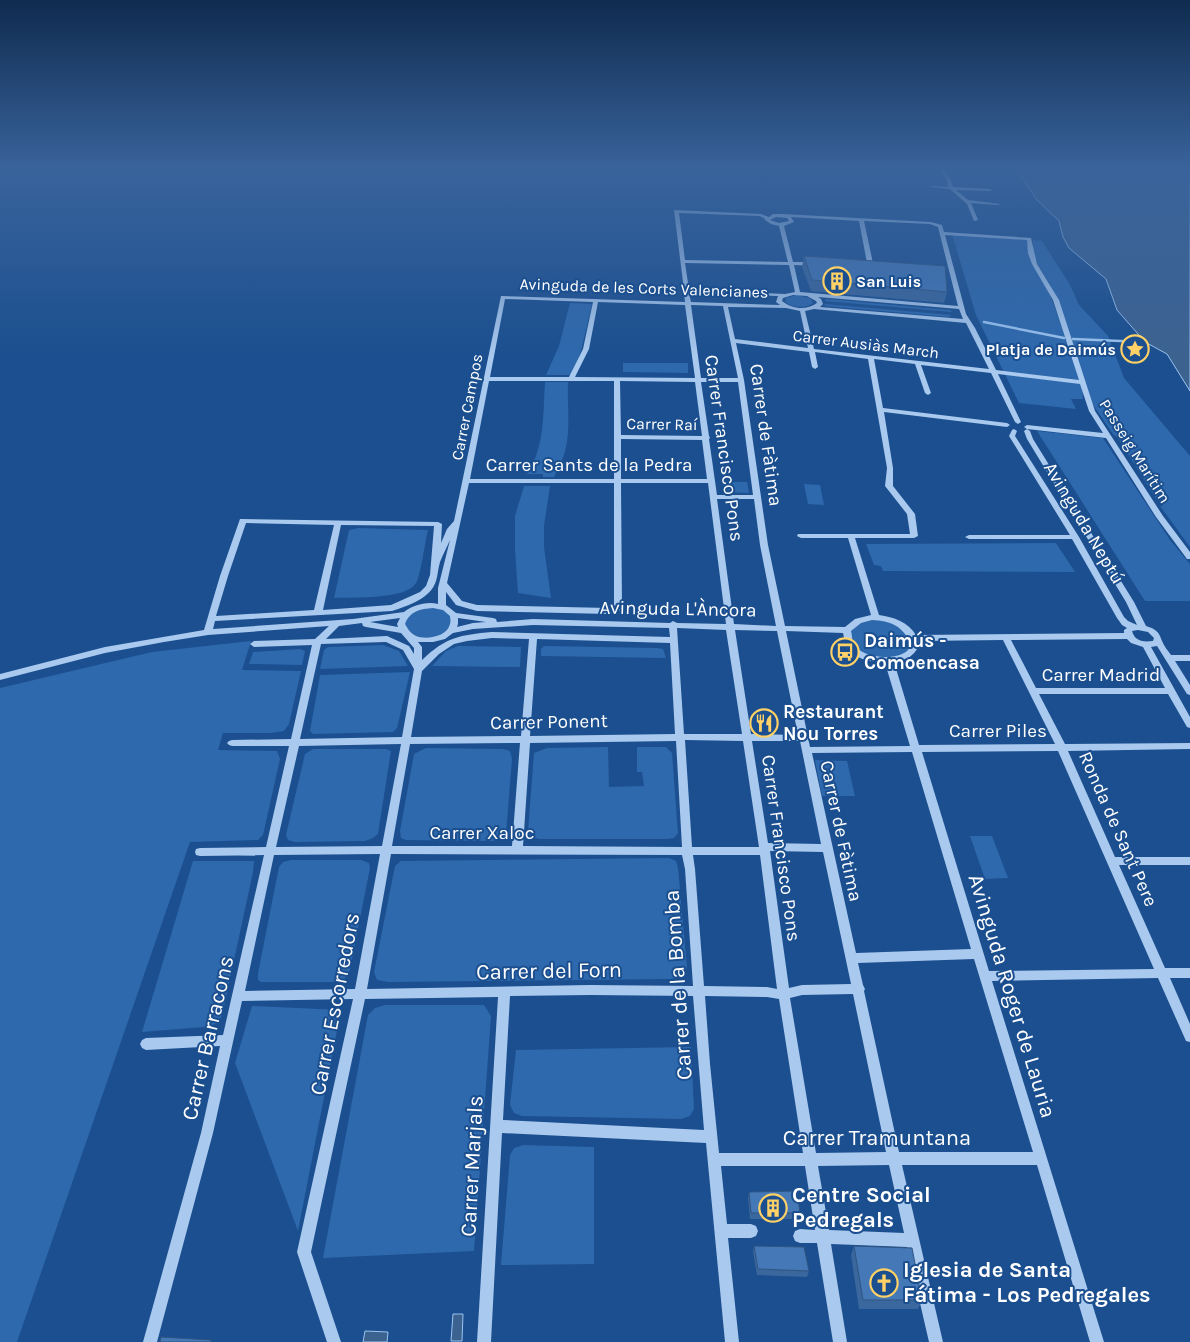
<svg xmlns="http://www.w3.org/2000/svg" width="1190" height="1342" font-family="Karla,sans-serif">
<rect width="100%" height="100%" fill="#1b4f8f"/>
<!-- green -->
<g fill="#2e69ad">
<polygon points="952,234 1027,239 1029,254 1047,286 1082,382 1083,399 1071,399 1076,409 1019,403 976,315"/>
<polygon points="1033,240 1042,241 1069,283 1079,305 1108,336 1124,378 1190,456 1190,547 1160,506 1163,506 1159,500 1156,499 1118,438 1113,434 1089,399 1073,343 1051,286 1035,260 1032,251"/>
<path d="M797,295L810,298L813,303C805,309 793,308 785,302L786,298Z"/>
<polygon points="826,299 950,310 952,312 825,301"/>
<polygon points="570,303 592,304 581,351 571,375 546,375 559,346"/>
<polygon points="824,304 952,315 948,317 826,306"/>
<polygon points="623,363 688,363 688,373 623,372"/>
<path d="M545,382H568C567,405 571,429 565,452C562,461 558,469 554,477H543V474H527C545,447 543,413 545,382Z"/>
<polygon points="1037,431 1103,438 1170,540 1190,564 1190,601 1145,601"/>
<polygon points="722,482 747,482 749,493 724,492"/>
<polygon points="804,484 820,485 824,505 808,504"/>
<polygon points="524,486 550,486 544,526 544,547 551,598 518,593 515,550 515,516"/>
<path d="M358,528L428,530C425,541 421,575 416,583C406,600 353,597 334,598L349,530Z"/>
<polygon points="1056,543 1075,572 883,571 881,566 874,565 866,544"/>
<polygon points="433,605 452,613 451,631 429,640 408,636 402,619 406,614"/>
<polygon points="886,619 910,632 912,651 889,661 856,651 847,630 858,621"/>
<polygon points="251,641 242,670 301,671 289,724 284,731 271,733 223,733 218,750 277,751 280,759 263,835 258,840 190,842 17,1342 0,1342 0,688 152,652"/>
<polygon points="383,645 399,651 408,666 320,669 324,650 328,647"/>
<polygon points="458,646 521,647 520,667 432,666 446,651"/>
<polygon points="544,646 657,648 663,649 666,658 541,656 541,649"/>
<polygon points="300,649 305,651 302,665 249,664 253,652"/>
<polygon points="410,672 397,728 393,732 313,734 310,731 320,675"/>
<polygon points="608,747 609,787 644,786 642,772 637,772 637,747 666,747 672,753 678,833 674,838 668,839 539,839 531,837 528,831 534,753 547,748"/>
<polygon points="426,748 503,749 510,751 512,759 506,834 501,839 493,841 406,840 401,838 400,831 414,754"/>
<polygon points="313,749 386,749 391,751 378,834 373,838 365,841 295,842 288,840 286,835 305,754"/>
<polygon points="815,760 847,761 855,796 822,796"/>
<polygon points="970,836 992,836 1008,878 985,879"/>
<polygon points="669,858 676,861 678,868 687,967 684,975 671,979 388,982 377,980 374,972 395,866 401,861"/>
<polygon points="291,860 361,860 369,863 370,868 349,974 343,980 336,982 261,982 258,980 258,973 279,867 283,862"/>
<polygon points="193,861 254,861 253,872 222,1016 216,1024 204,1027 142,1032"/>
<polygon points="385,1005 484,1005 491,1016 474,1251 323,1258 368,1015 375,1008"/>
<polygon points="252,1006 341,1010 298,1231 235,1063"/>
<polygon points="691,1047 694,1109 690,1116 681,1119 522,1116 514,1113 510,1105 516,1050"/>
<polygon points="523,1145 594,1147 594,1264 501,1265 510,1155 514,1148"/>
</g>
<!-- water -->
<g fill="#3c6290" stroke="#9cc4f0">
<polygon points="1016,169 1190,169 1190,391 1167,354 1145,342 1117,310 1106,279 1069,248 1063,237 1059,221 1037,200"/>
<polygon points="453,1314 463,1314 462,1341 451,1341"/>
<polygon points="365,1331 388,1332 387,1342 363,1342"/>
</g>
<g fill="none" stroke-linecap="round" stroke-linejoin="round">
<!-- stream -->
<g stroke="#9cc4f0" stroke-width="2.5">
<polyline points="984,322 1064,338"/>
<polyline points="1073,339 1145,342"/>
</g>
<!-- minor -->
<g fill="#a9c9ee" fill-rule="evenodd">
<polygon points="940,169 944,169 951,180 953,187 990,189 992,190 990,191 956,190 968,200 1000,204 998,205 971,203 978,220 974,221 967,204 950,189 930,187 932,186 948,187 947,180"/>
<path d="M674,210L761,214L769,217L773,214H782L931,222L942,225L944,232L1031,238L1037,264L1059,300L1095,411L1163,516L1190,552V559H1187L1156,517L1106,438L1027,429L1024,427L1027,425L1103,433L1089,411L1080,384L998,374L1021,422L1018,424L1015,422L991,373L921,365L931,393L928,395L925,393L915,364L874,359L883,408L1007,423L1010,425L1007,427L884,412L893,468V486L915,514L918,536L914,538H855L879,615C894,617 908,622 916,635L1124,633V630L1127,628L1122,625L1117,618L1072,539H969L965,537L969,535H1070L1009,436L1012,430L1014,429L1017,431L1015,436L1079,537L1124,617L1128,621L1137,625L1126,602L1027,439L1024,431L1027,429L1030,431L1033,439L1134,602L1146,626C1156,629 1159,632 1162,641C1164,646 1168,651 1171,655H1190V661H1175L1190,685V695L1187,694L1157,646L1151,647L1190,717V728L1187,727L1168,694H1039L1065,744L1190,743V749L1068,751L1115,857H1190V865H1119L1165,968H1190V978H1170L1190,1024V1042L1186,1041L1158,978L992,981L1104,1342H1090L1037,1165H902L943,1342H929L907,1247L831,1244L847,1342H833L817,1243H800L795,1241L793,1236L795,1231L800,1229L815,1230L805,1166H721L727,1224H751L756,1226L758,1231L756,1236L751,1238H728L739,1342H725L706,1143L502,1133L491,1342H477L498,997L365,999L311,1252L341,1342H327L297,1252L353,999L242,1001L213,1133L157,1342H143L201,1133L220,1046L146,1050L142,1048L140,1044L142,1040L146,1038L223,1035L264,855L200,856L196,855L195,852L196,849L200,848L266,847L289,746H232L229,745L227,743L229,741L232,740L291,739L312,645L254,647L250,644L254,641L315,639L329,626L208,635L164,642L105,653L0,680V674L105,647L204,630L220,576L240,519L438,522L442,524L441,543L447,529L454,521L501,296L685,302L684,292L682,291L684,290ZM679,213L760,216L765,219V220L771,224L779,226L788,262L685,260ZM776,217L787,218L789,221L779,223L770,220ZM791,217L859,221L868,268L871,270L874,268L864,221L930,224L938,227L958,306L800,292L794,265L814,266L817,264L814,262H793L784,226L794,222ZM945,235L1027,240L1028,253L1032,264L1053,300L1079,380L996,370L975,328L966,314ZM685,263L789,265L795,292L785,294L689,290ZM689,293L778,296L776,302L780,305L691,302ZM793,295L807,296L816,301L817,303C806,311 792,309 782,301L783,298ZM818,297L959,309L963,319L820,307L823,304L821,299ZM505,299L593,302L583,349L569,377H490ZM598,302L685,305L695,378L575,377L589,349ZM691,305L723,306L738,378H701ZM728,307L786,308L800,311L808,348L735,339ZM814,309L966,323L989,369L814,349L805,311ZM736,343L809,352L812,367L815,369L818,367L815,352L868,359L887,468L885,486L907,514L910,534H798L797,536L801,538H848L871,615L855,619L845,627L785,626L768,545L744,380ZM489,381H614V479H470ZM620,381L695,382L702,436L621,435ZM701,382H738L753,495H717L709,439L710,438L709,436ZM621,439L702,440L707,479H621ZM469,483H614V607L609,608L477,605L462,601L447,583ZM621,483H708L726,624L677,623L673,621L670,623L533,619L497,622L496,619L493,618L456,613L446,605V592L456,605L477,611L610,614L621,610L622,608ZM717,499H754L760,545L776,626L734,624ZM246,523L334,525L314,610L216,616L228,576ZM341,525L434,526L430,575L426,586L420,592L391,605L323,610ZM450,540L438,588V604C427,601 413,605 404,612L353,619L213,629L215,621L392,611C408,606 431,598 436,581C438,575 438,568 440,562C443,554 447,547 450,540ZM433,608L443,610L450,616C450,618 451,621 450,624C447,637 426,640 416,636C410,633 408,629 405,624C410,611 420,609 433,608ZM400,618L397,624L398,627L370,622ZM458,618L486,622L473,623L457,627L458,624ZM872,620C891,621 901,625 911,643C911,643 908,650 908,650C897,662 860,658 853,643C852,640 852,634 851,631L861,623ZM362,623L363,626L366,627L401,633L414,648V654L409,646L387,636L326,639L339,626ZM533,625L669,628L670,637L492,632C460,635 446,637 422,660V647L418,642H433L445,639L453,633L473,629ZM677,628L726,630L742,734H684ZM735,630L777,631L798,735L751,734ZM1138,630L1148,632L1154,638L1153,641C1144,642 1135,642 1132,631ZM786,631L843,633C844,636 844,642 845,645C852,659 871,662 885,663L910,746L810,747ZM492,638L529,639L521,736L411,737L422,671L439,654L454,644L467,641ZM537,639L670,643L675,734L530,736ZM1127,639L1131,643L1143,647L1165,688H1036L1011,640ZM1003,640L1055,744L919,745L894,662C908,659 914,657 920,643L919,641ZM386,642L403,650L414,669L402,737L300,739L321,644ZM685,740L743,741L759,847H692ZM676,741L682,847L523,846L530,743ZM752,741H800L821,844L768,843ZM520,743L512,846H392L410,744ZM401,744L382,846L276,847L299,746ZM1058,751L1154,969L989,971L922,752ZM912,752L971,949L856,953L812,753ZM770,851L823,852L851,984L802,985L789,988ZM380,854L355,989L245,991L274,855ZM391,854L682,855L685,869L693,986L590,985L367,989ZM693,855H760L777,989L767,987L704,986L695,869ZM974,959L1033,1152H899L864,991L865,989L863,985L858,963ZM853,994L886,1152L816,1153L790,998L802,995ZM590,995L693,996L704,1130L503,1120L510,996ZM705,996L767,997L779,999L803,1153H719L710,1064ZM889,1165L904,1233L829,1230L818,1166Z"/>
</g>
</g>
<!-- wall -->
<g fill="#3a679d">
<polygon points="804,256 947,292 944,303 811,291 802,267"/>
<polygon points="749,1192 800,1213 798,1219 750,1219 748,1198"/>
<polygon points="754,1246 809,1271 807,1277 757,1275 753,1252"/>
<polygon points="854,1246 922,1300 918,1309 859,1309 851,1255"/>
</g>
<!-- building -->
<g fill="#4478b7" stroke="#305480">
<polygon points="804,256 945,266 947,292 812,280"/>
<polygon points="797,1191 800,1213 751,1213 749,1192"/>
<polygon points="754,1246 804,1247 809,1271 758,1269"/>
<polygon points="854,1246 912,1248 922,1300 863,1300"/>
<polygon points="161,1337 211,1340 211,1342 160,1342"/>
</g>
<!-- sky -->
<linearGradient id="sky" x2="0" y2="1"><stop stop-color="#0f2b4f"/><stop offset="0.47" stop-color="#39639b"/><stop offset="1" stop-color="#39639b" stop-opacity="0"/></linearGradient>
<rect width="1190" height="357" fill="url(#sky)"/>
<!-- icons -->
<defs>
<g id="building-ring" transform="scale(1.4375)"><circle r="9.5" fill="#1b4f8f" stroke="#ffd166" stroke-width="1.5"/><path d="M-4-6H4V6H1V3H-1V6H-4ZM-2.5-4.3h1.7v1.8h-1.7ZM.8-4.3h1.7v1.8H.8ZM-2.5-1h1.7V.8h-1.7ZM.8-1h1.7V.8H.8Z" fill="#ffd166"/></g>
<g id="sight-ring" transform="scale(1.4375)"><circle r="9.5" fill="#1b4f8f" stroke="#ffd166" stroke-width="1.5"/><path d="M0-6L1.8-2.2L6-1.7L2.9 1.2L3.7 5.4L0 3.3L-3.7 5.4L-2.9 1.2L-6-1.7L-1.8-2.2Z" fill="#ffd166"/></g>
<g id="bus-ring" transform="scale(1.4375)"><circle r="9.5" fill="#1b4f8f" stroke="#ffd166" stroke-width="1.5"/><path d="M-5-6H5V4H4V6H2V4H-2V6H-4V4H-5ZM-3.5-4V0h7V-4ZM-3.5 1.2v1.5H-2V1.2ZM2 1.2v1.5H3.5V1.2Z" fill="#ffd166"/></g>
<g id="restaurant-ring" transform="scale(1.4375)"><circle r="9.5" fill="#1b4f8f" stroke="#ffd166" stroke-width="1.5"/><path d="M-5-6h1v4h1v-4h1v4h1v-4h1v5L-1.5 .5V6h-2V.5L-5-1ZM5-6V6H3V1.5H1.5Q1.5-4 5-6Z" fill="#ffd166"/></g>
<g id="church-ring" transform="scale(1.4375)"><circle r="9.5" fill="#1b4f8f" stroke="#ffd166" stroke-width="1.5"/><path d="M-1.2-6h2.4v3.5h3.3v2.4h-3.3V6h-2.4V-.1h-3.3v-2.4h3.3Z" fill="#ffd166"/></g>
</defs>
<g fill-rule="evenodd">
<use href="#building-ring" x="837" y="281"/>
<use href="#sight-ring" x="1135" y="349"/>
<use href="#bus-ring" x="845" y="652"/>
<use href="#restaurant-ring" x="764" y="723"/>
<use href="#building-ring" x="773" y="1208"/>
<use href="#church-ring" x="884" y="1283"/>
</g>
<g text-anchor="middle" dominant-baseline="central" stroke-width="4" stroke-linejoin="round" paint-order="stroke">
<!-- far-poi labels -->
<g font-size="16" font-weight="bold" fill="#fff" stroke="#1b4f8f" text-anchor="start">
<text x="856" y="281">San Luis</text>
<text x="1116" y="349" text-anchor="end">Platja de Daimús</text>
</g>
<!-- far-street labels -->
<g font-size="16" fill="#fff" stroke="#1b4f8f">
<text transform="translate(644 288) rotate(2)">Avinguda de les Corts Valencianes</text>
<text transform="translate(866 344) rotate(7)">Carrer Ausiàs March</text>
<text transform="translate(467 407) rotate(-79)">Carrer Campos</text>
<text transform="translate(662 424) rotate(1)">Carrer Raí</text>
<text transform="translate(1135 451) rotate(58)">Passeig Marítim</text>
</g>
<!-- street labels -->
<g font-size="19" fill="#fff" stroke="#1b4f8f">
<text transform="translate(766 435) rotate(82)">Carrer de Fàtima</text>
<text transform="translate(724 448) rotate(82)">Carrer Francisco Pons</text>
<text x="589" y="465">Carrer Sants de la Pedra</text>
<text transform="translate(1084 523) rotate(59)">Avinguda Neptú</text>
<text transform="translate(678 609) rotate(1)">Avinguda L'Àncora</text>
<text x="1101" y="675">Carrer Madrid</text>
<text transform="translate(549 722) rotate(-1)">Carrer Ponent</text>
<text x="998" y="731">Carrer Piles</text>
<text transform="translate(1118 829) rotate(66)">Ronda de Sant Pere</text>
<text transform="translate(841 831) rotate(78)">Carrer de Fàtima</text>
<text x="482" y="833">Carrer Xaloc</text>
<text transform="translate(781 848) rotate(82)">Carrer Francisco Pons</text>
</g>
<!-- poi labels -->
<g font-size="19" font-weight="bold" fill="#fff" stroke="#1b4f8f" text-anchor="start">
<text x="864" y="641">Daimús -<tspan x="864" dy="22">Comoencasa</tspan></text>
<text x="783" y="712">Restaurant<tspan x="783" dy="22">Nou Torres</tspan></text>
</g>
<!-- near-street labels -->
<g font-size="22" fill="#fff" stroke="#1b4f8f">
<text transform="translate(549 971) rotate(-1)">Carrer del Forn</text>
<text transform="translate(678 985) rotate(-94)">Carrer de la Bomba</text>
<text transform="translate(1012 996) rotate(73)">Avinguda Roger de Lauria</text>
<text transform="translate(335 1004) rotate(-79)">Carrer Escorredors</text>
<text transform="translate(208 1038) rotate(-77)">Carrer Barracons</text>
<text x="877" y="1138">Carrer Tramuntana</text>
<text transform="translate(472 1166) rotate(-87)">Carrer Marjals</text>
</g>
<!-- near-poi labels -->
<g font-size="22" font-weight="bold" fill="#fff" stroke="#1b4f8f" text-anchor="start">
<text x="792" y="1195">Centre Social<tspan x="792" dy="25">Pedregals</tspan></text>
<text x="903" y="1270">Iglesia de Santa<tspan x="903" dy="25">Fátima - Los Pedregales</tspan></text>
</g>
</g>
</svg>
